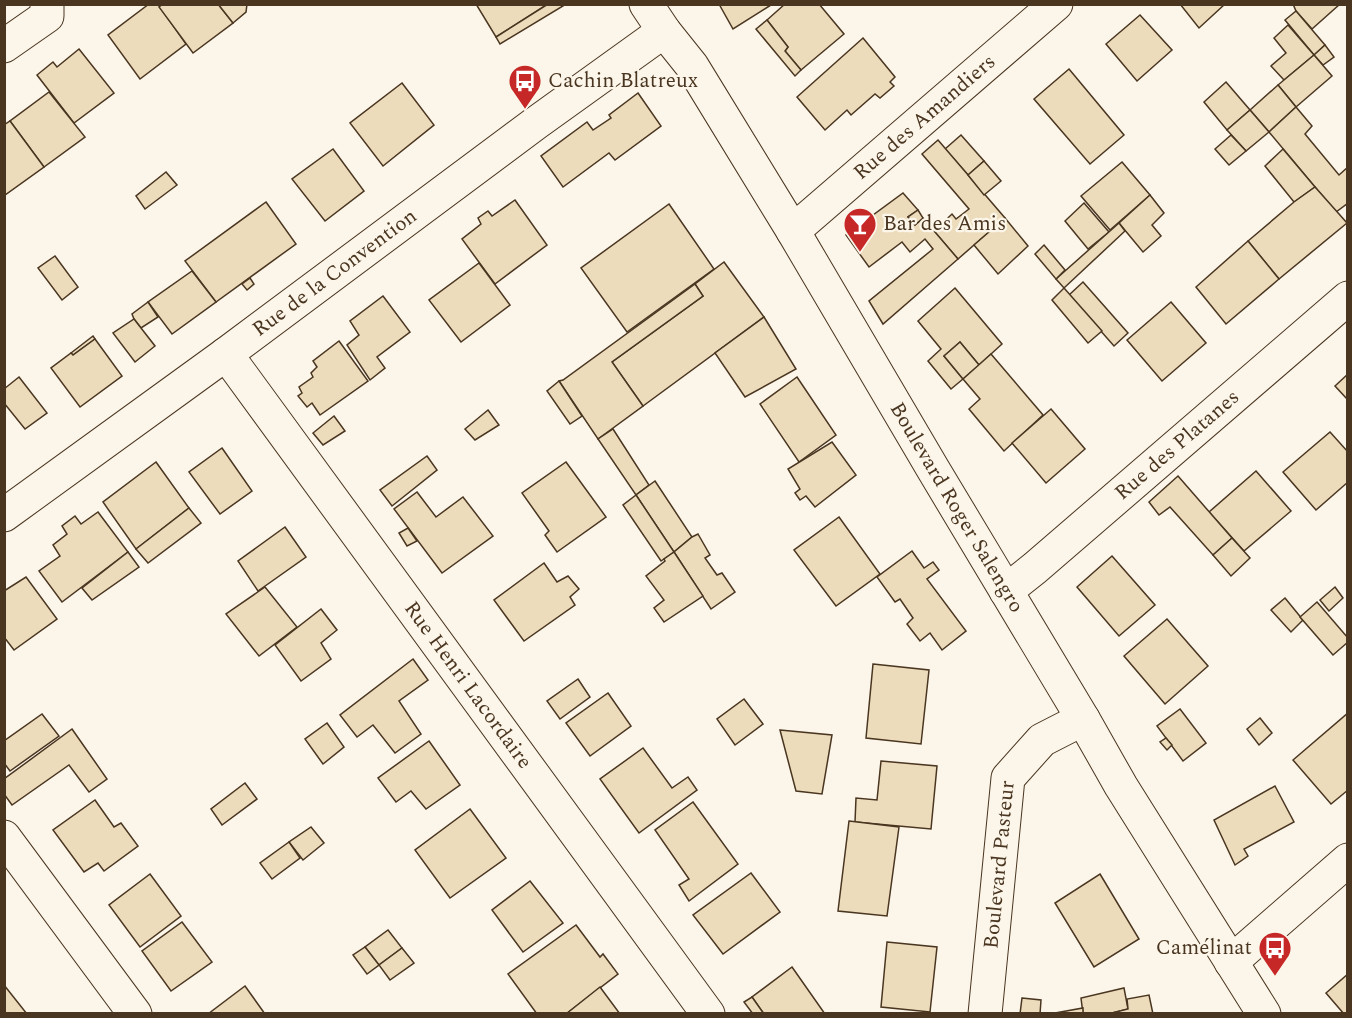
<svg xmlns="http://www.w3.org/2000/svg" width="1352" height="1018" font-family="Spectral,serif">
<rect width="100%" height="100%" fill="#fbf6e9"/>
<!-- building -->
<g fill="#ecdcbc" stroke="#4a3520" stroke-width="1.5">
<polygon points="149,4 158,4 186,44 140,79 108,35"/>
<polygon points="163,4 218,4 233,23 193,53 159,7"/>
<polygon points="218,4 247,4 246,12 233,23"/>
<polygon points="476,4 548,4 496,37"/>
<polygon points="548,4 562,4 563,6 500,44 496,37"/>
<polygon points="719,4 770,4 771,5 733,29"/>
<polygon points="785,4 819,4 844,34 801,70 785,51 788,47 767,20"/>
<polygon points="1180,4 1225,4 1199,28"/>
<polygon points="1293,4 1340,4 1312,29 1296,11"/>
<polygon points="1296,11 1325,45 1314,55 1285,20"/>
<polygon points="1140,15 1172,50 1137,81 1106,44"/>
<polygon points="767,20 788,47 785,51 801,70 795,76 756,29"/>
<polygon points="1288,25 1314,55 1284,80 1271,66 1286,53 1274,38"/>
<polygon points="863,38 895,77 890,82 894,86 880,98 875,94 851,115 847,110 825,130 797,97"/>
<polygon points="1325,45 1334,57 1323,65 1314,55"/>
<polygon points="79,49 114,93 74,123 37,75 53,62 57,67"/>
<polygon points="1314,55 1332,76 1296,107 1278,85"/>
<polygon points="1069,69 1124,135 1090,164 1034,99"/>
<polygon points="1226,82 1250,110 1227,130 1204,102"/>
<polygon points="402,83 434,125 383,166 350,123"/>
<polygon points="1278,85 1296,107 1269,132 1250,110"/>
<polygon points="49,92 85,137 44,167 10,121"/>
<polygon points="638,93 661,126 615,160 609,153 563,187 541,156 587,122 593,130 611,118 609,115"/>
<polygon points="1296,107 1312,126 1305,134 1339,175 1348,167 1348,203 1336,212 1269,132"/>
<polygon points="1250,110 1269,132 1246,151 1227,130"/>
<polygon points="10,121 44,167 5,195 4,125"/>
<polygon points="961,135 984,161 968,175 945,149"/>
<polygon points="1231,135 1246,151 1229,165 1215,149"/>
<polygon points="938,140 1005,218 958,259 934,231 952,214 956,219 969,209 922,154"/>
<polygon points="333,149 364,191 325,221 292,179"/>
<polygon points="1283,149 1315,187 1294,202 1265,166"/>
<polygon points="984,161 1001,181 984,195 968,175"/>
<polygon points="1122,162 1150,195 1110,230 1081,196"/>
<polygon points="166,172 177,185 145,209 136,196"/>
<polygon points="1315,187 1347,223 1279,279 1248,241 1294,202"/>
<polygon points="903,193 918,210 908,217 915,225 923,218 958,259 883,324 869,301 933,249 925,239 910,252 902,242 869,267 846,235"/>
<polygon points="1150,195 1164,213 1152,225 1161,236 1143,252 1119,223"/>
<polygon points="515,200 547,245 495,284 462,239 481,224 478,218 488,211 492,216"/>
<polygon points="266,202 296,244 216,302 185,261"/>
<polygon points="1084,203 1109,232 1088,249 1065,221"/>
<polygon points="669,204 714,269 627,332 581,268"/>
<polygon points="918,210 923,218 915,225 908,217"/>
<polygon points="1005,218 1028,246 998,274 974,245"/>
<polygon points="1119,223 1125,231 1064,288 1056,279"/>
<polygon points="1248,241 1279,279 1226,324 1196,287"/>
<polygon points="1044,245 1065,270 1056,279 1035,254"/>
<polygon points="55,256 78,287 62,300 38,268"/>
<polygon points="724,262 764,317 643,406 612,362 703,296 695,284"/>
<polygon points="479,263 510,305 461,342 429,300"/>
<polygon points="192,271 216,302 172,334 148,302"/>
<polygon points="250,278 254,284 247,290 242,284"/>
<polygon points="1083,282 1128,333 1114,346 1069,295"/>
<polygon points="695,284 703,296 612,362 643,406 598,439 559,381 563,380"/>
<polygon points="955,288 1002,344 979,365 960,342 944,356 963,379 951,389 928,361 941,349 918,321"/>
<polygon points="1064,288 1102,331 1088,343 1052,300"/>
<polygon points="383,296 410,332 377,357 385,368 370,380 347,345 359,335 350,321"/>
<polygon points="148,302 158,317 141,328 134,319 132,314"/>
<polygon points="1171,302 1206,343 1162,381 1127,340"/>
<polygon points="764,317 796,369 745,397 715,353"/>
<polygon points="134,319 155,346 135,362 113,333"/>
<polygon points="93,336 95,339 73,355 71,353"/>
<polygon points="95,339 122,376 80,407 51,368 71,353 73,355"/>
<polygon points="339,341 368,381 320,415 312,403 307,407 298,396 302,393 299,387 313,377 311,373 317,367 313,361"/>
<polygon points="960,342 979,365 963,379 944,356"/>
<polygon points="991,354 1043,415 1004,451 969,409 980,399 963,379"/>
<polygon points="1348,374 1348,400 1335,386"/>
<polygon points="19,377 47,413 25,429 4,403 4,389"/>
<polygon points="797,377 836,435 799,462 760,404"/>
<polygon points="559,381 582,416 570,424 547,391"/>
<polygon points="1051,409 1085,449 1046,483 1012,443"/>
<polygon points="488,410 499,425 475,440 465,429"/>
<polygon points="334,416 345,431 323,445 313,433"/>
<polygon points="613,429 649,485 636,495 598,439"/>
<polygon points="1330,432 1348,452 1348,482 1316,510 1283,472"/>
<polygon points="832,442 856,475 815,507 806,496 800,500 795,493 800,489 788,469"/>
<polygon points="222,448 252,491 220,514 189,472"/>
<polygon points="427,456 437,470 392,506 380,490"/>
<polygon points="156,462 189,508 136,549 103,502"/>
<polygon points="566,462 606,517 557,552 545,535 549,531 522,493"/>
<polygon points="1256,471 1291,511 1244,551 1209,512"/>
<polygon points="1178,476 1232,538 1213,555 1170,507 1159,515 1149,502"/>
<polygon points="655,481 692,537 674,552 636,495"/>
<polygon points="417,492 436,517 463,497 493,536 442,573 394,509"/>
<polygon points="636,495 674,552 661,561 623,505"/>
<polygon points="189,508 201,523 148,563 136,549"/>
<polygon points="98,512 128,552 62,602 39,571 60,556 53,545 67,534 62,526 75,516 81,524"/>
<polygon points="839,517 880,574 836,606 794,550"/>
<polygon points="285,527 306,557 258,591 238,561"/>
<polygon points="408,528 417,541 407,546 399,533"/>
<polygon points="698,534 710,555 705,558 717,575 722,573 735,592 711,609 674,552 692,537"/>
<polygon points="1232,538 1250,558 1231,576 1213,555"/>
<polygon points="912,551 924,568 933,562 939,570 927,579 966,631 942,650 930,633 920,641 907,624 913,618 900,599 895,602 877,577"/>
<polygon points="128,552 139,567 92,600 82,588"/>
<polygon points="674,552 703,596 664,622 654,608 664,600 646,576 665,561 664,559"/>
<polygon points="1112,556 1155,605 1119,636 1077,587"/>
<polygon points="544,563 557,582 568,576 579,589 570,597 575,605 524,641 494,600"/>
<polygon points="26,577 57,619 14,650 4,637 4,591"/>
<polygon points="265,587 297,627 259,656 226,614"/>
<polygon points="1335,587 1343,598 1329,611 1320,600"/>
<polygon points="1285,598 1303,620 1291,632 1271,610"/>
<polygon points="1317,602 1348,638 1348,642 1333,655 1300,617"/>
<polygon points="321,609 337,630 321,643 331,659 301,681 275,645"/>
<polygon points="1167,619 1208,666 1165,704 1124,656"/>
<polygon points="413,659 428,680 399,701 421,734 395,753 373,725 357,737 340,715"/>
<polygon points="873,664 929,670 921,744 866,738"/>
<polygon points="578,679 590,697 560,719 547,701"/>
<polygon points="608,693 631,726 590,756 566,723"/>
<polygon points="744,699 763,724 735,745 717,719"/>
<polygon points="1180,709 1206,743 1183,761 1157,726"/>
<polygon points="1348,713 1348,790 1331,804 1293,760"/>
<polygon points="42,714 59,736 10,771 4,763 4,741"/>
<polygon points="1260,718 1272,733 1259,745 1247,729"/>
<polygon points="327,723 344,747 323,764 305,739"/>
<polygon points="72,729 107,779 89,792 69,765 12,805 4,794 4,779"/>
<polygon points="780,730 832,735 822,794 796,791"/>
<polygon points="1166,738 1172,745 1167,750 1160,742"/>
<polygon points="429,741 460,785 426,809 411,791 396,802 378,778"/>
<polygon points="643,748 672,788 688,777 697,790 639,833 600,779"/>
<polygon points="881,761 937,766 931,829 855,822 856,798 877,800"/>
<polygon points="245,783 257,799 222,825 211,809"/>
<polygon points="1275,786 1294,822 1244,849 1248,856 1235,865 1214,820"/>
<polygon points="95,800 114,827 121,823 138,846 104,871 98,863 84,872 53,830"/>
<polygon points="693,802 738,864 689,901 679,885 689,879 655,830"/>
<polygon points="470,809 506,858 450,898 415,850"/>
<polygon points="849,821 899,827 887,916 838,911"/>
<polygon points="311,827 324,843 303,860 289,842"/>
<polygon points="289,842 300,858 272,879 260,863"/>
<polygon points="751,873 780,912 723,954 693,915"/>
<polygon points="150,874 181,916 140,947 109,905"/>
<polygon points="1100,874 1139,939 1094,967 1055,903"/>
<polygon points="530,881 563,923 523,952 492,910"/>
<polygon points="182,922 212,962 171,991 142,951"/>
<polygon points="576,925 600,957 603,954 618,974 566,1014 537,1014 508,974"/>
<polygon points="388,930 402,948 379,965 365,947"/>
<polygon points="887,942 937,947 930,1012 881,1007"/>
<polygon points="365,947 379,965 367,974 353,955"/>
<polygon points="402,948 414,963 390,980 379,965"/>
<polygon points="792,967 825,1014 764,1014 752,997"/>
<polygon points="1348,974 1348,1014 1344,1014 1326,993"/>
<polygon points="4,985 27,1014 4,1014"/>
<polygon points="245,986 265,1014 208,1014"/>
<polygon points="600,987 620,1014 566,1014"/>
<polygon points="1124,988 1128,1009 1108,1014 1083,1014 1081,998"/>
<polygon points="1149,995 1153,1014 1108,1014 1128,1009 1127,999"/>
<polygon points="752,997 764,1014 753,1014 744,1002"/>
<polygon points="1022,998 1041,1000 1040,1014 1020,1014"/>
<polygon points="1083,1008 1083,1014 1055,1013"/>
</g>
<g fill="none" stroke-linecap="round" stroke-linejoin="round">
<!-- street casing -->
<g stroke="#4a3520" stroke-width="35">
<g id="street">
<path id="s1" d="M646,4L664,31L692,66L793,231L933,469L1083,719L1121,786L1264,1014"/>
<polyline points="4,46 47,16 47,4"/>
<path id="s2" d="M793,231L1056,4"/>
<path id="s3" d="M226,354L708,1014"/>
<path id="s4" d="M4,515L226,354L536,123L664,31"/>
<path id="s5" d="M1006,591L1035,568L1348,298"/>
<polyline points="4,837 135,1014"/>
<polyline points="1231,962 1348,860"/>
<path id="s6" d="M985,1014L1008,778L1042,740L1083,719"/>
</g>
</g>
<!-- street -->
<use href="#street" stroke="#fbf6e9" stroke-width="33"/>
</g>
<!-- icons -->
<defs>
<g id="bus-pin" transform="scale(1.725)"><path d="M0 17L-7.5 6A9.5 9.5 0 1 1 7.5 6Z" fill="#c62828" stroke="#fbf6e9"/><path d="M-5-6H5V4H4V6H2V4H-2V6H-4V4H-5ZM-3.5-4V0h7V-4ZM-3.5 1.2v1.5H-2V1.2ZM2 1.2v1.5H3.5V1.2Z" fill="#fff"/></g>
<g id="bar-pin" transform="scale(1.725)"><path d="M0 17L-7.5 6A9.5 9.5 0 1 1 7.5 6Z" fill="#c62828" stroke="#fbf6e9"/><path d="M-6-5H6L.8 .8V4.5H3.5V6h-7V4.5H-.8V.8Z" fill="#fff"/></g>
</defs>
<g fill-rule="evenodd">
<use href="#bus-pin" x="525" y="81"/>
<use href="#bar-pin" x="860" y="224"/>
<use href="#bus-pin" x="1275" y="948"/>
</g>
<g text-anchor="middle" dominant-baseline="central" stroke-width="4.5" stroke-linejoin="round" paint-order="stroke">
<!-- poi labels -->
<g font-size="21" fill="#4a3520" stroke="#fbf6e9" text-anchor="start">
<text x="548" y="81">Cachin Blatreux</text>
<text x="883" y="224">Bar des Amis</text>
<text x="1252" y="948" text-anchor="end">Camélinat</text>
</g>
<!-- street labels -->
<g font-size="21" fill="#4a3520" stroke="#fbf6e9">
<text stroke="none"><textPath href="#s2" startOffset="174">Rue des Amandiers</textPath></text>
<text stroke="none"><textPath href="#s4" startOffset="410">Rue de la Convention</textPath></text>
<text stroke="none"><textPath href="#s5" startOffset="225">Rue des Platanes</textPath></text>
<text stroke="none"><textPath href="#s1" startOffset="592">Boulevard Roger Salengro</textPath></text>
<text stroke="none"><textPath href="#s3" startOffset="410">Rue Henri Lacordaire</textPath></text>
<text stroke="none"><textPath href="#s6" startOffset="150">Boulevard Pasteur</textPath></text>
</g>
</g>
<!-- border -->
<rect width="1352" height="1018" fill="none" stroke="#4a3520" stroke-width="12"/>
</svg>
